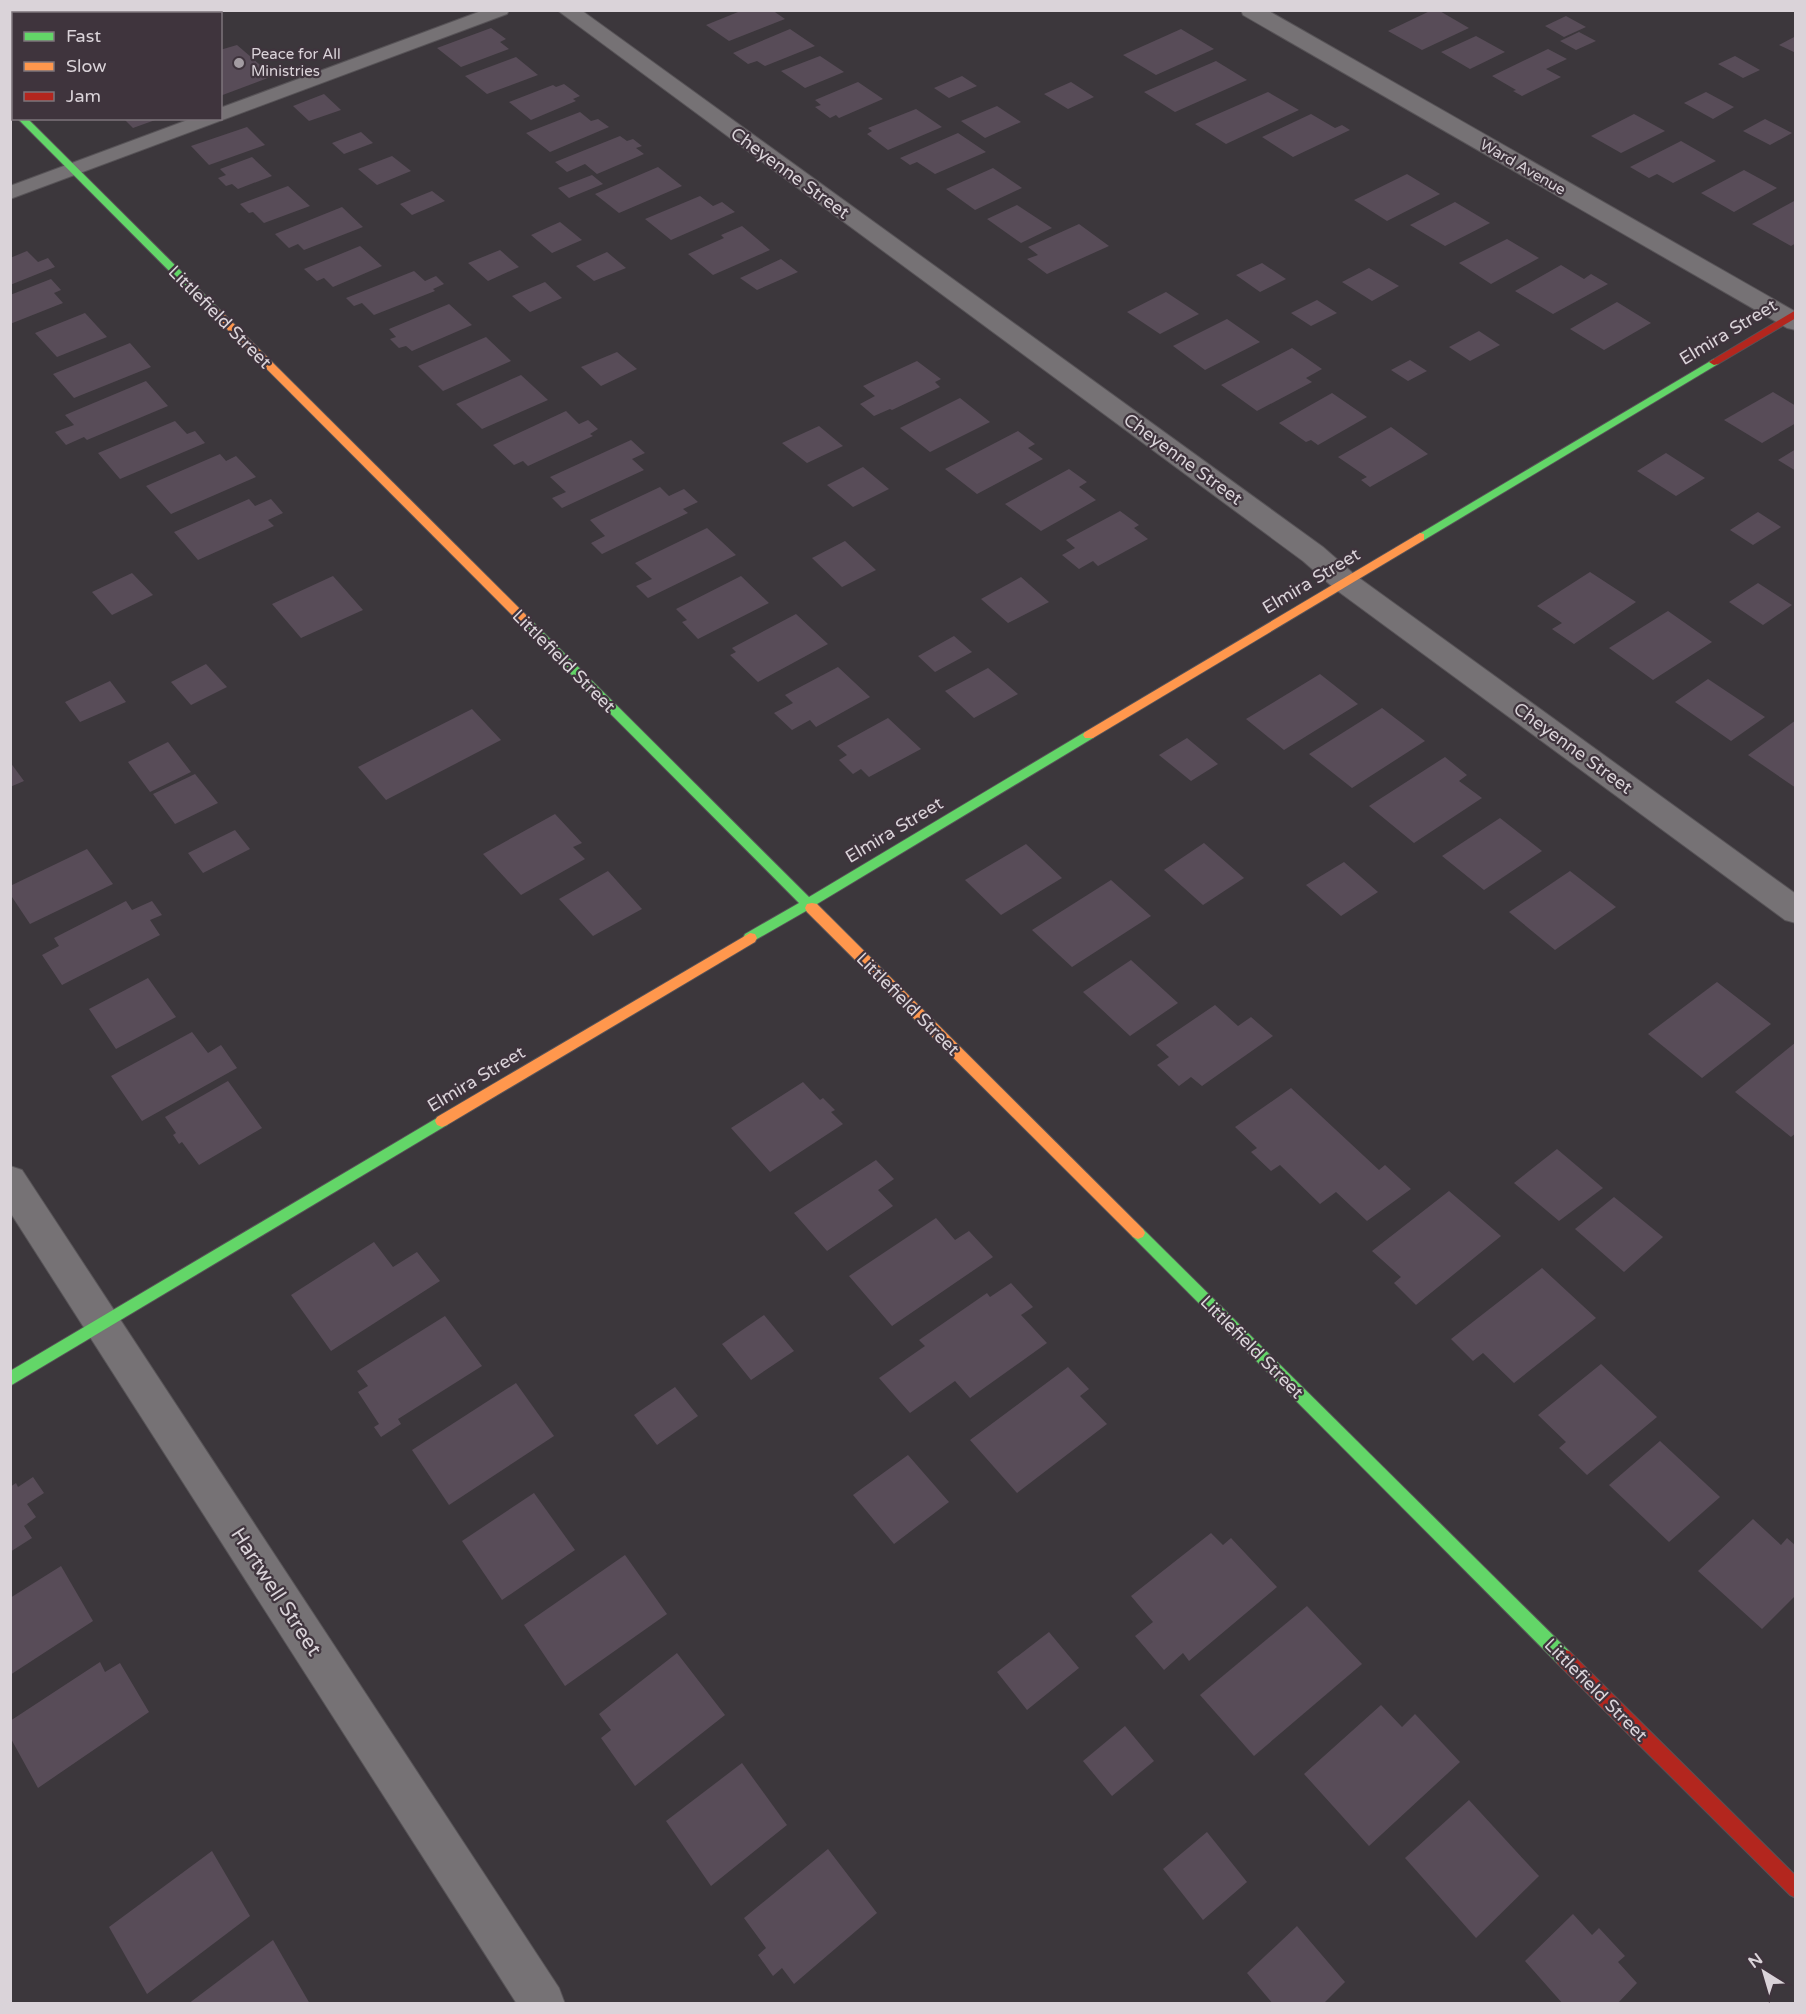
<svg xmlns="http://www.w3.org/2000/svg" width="1806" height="2014" font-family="'Varela Round',sans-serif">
<rect width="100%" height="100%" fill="#3c373c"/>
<!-- building -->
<g fill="#584c58">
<polygon points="743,10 772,10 785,19 729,41 706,25"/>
<polygon points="1432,10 1438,10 1469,28 1422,50 1388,31"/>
<polygon points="1566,16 1586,27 1564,37 1545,26"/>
<polygon points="491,28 506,39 500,42 509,49 461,67 437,48"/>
<polygon points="790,29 815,46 765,66 757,61 748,64 733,53"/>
<polygon points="1181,29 1214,49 1156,75 1123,55"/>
<polygon points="1579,32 1596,41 1576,50 1560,41"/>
<polygon points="1476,36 1505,52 1470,69 1441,52"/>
<polygon points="1796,36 1796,53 1779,45"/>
<polygon points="237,45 273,76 220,96 220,50"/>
<polygon points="1548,49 1567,59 1546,69 1561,77 1522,96 1513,91 1516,90 1492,76"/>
<polygon points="820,56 844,72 805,88 781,71"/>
<polygon points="1735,56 1760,70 1743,78 1718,64"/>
<polygon points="516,57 538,75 487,94 465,76"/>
<polygon points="1216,61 1247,80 1175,112 1144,92"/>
<polygon points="962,76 977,86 949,98 934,88"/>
<polygon points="858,82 883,99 839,118 836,115 830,118 815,107 821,105 815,100"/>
<polygon points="1071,82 1094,97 1068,109 1044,94"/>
<polygon points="564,84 580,96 573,99 576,101 531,120 509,102 553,85 556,87"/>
<polygon points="1268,92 1299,110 1226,144 1195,124"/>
<polygon points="1706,92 1734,107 1713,119 1684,103"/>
<polygon points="324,94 341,110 309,121 293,106"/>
<polygon points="997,106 1021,122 985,138 961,121"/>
<polygon points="916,109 942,127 888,150 867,134 872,131 868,128"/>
<polygon points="580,112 591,121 598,119 609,127 550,152 526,133"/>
<polygon points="1311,114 1335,128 1342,125 1350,130 1293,157 1262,137"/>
<polygon points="1634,114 1665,131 1621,153 1591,136"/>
<polygon points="123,118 158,118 158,119 133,128"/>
<polygon points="1765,119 1792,133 1770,145 1743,131"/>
<polygon points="247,127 265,145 209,165 191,146"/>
<polygon points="361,132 373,143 344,154 332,143"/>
<polygon points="958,133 986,152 935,174 917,162 910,165 900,158"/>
<polygon points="620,136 627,141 633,139 642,146 636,148 644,154 597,174 585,164 567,172 555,162"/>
<polygon points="1681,141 1716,161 1673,183 1657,174 1649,178 1630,167"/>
<polygon points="392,156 411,171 377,185 358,169"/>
<polygon points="252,157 272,176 238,189 232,184 226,186 218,178 226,175 220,169"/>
<polygon points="658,167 682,186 619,213 595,194"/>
<polygon points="993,168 1022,188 975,210 946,189"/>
<polygon points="1744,170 1777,188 1734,212 1701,193"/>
<polygon points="1407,174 1440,194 1387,221 1354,200"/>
<polygon points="592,175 603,184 569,198 558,188"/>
<polygon points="288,186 310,206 264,223 253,212 249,213 240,204"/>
<polygon points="432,191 445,201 412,215 400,204"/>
<polygon points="700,196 713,206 722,202 735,212 671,240 645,219"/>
<polygon points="1796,200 1796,243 1791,246 1752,224"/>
<polygon points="1455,202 1490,223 1445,246 1410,225"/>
<polygon points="1017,205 1052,228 1021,243 987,219"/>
<polygon points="342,207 363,227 304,250 298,244 289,248 275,234"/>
<polygon points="560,222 582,240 552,253 531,235"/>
<polygon points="1079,224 1109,246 1047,274 1027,259 1038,255 1028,247"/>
<polygon points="742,226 770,250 713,275 688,254 724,238 721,235"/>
<polygon points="1507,239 1539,258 1491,284 1459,263"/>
<polygon points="360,246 382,266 333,287 324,278 317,281 304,269"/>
<polygon points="500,250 519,267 488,281 468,263"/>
<polygon points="27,251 38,262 48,258 55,267 10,285 10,258"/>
<polygon points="607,252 626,268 594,281 576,266"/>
<polygon points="781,259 798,272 757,290 740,278"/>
<polygon points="1262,263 1286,279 1260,292 1236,275"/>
<polygon points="1561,265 1584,279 1591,274 1608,284 1553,314 1515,291"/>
<polygon points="1369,268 1399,286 1372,301 1342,282"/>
<polygon points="414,271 425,281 436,276 444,284 433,289 435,291 374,315 362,303 354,306 346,298"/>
<polygon points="51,279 61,290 54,293 63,303 10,324 10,295"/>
<polygon points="545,282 562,298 530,312 512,296"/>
<polygon points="1166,292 1199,314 1160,334 1127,312"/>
<polygon points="1317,300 1337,313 1311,326 1291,313"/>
<polygon points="1617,302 1651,323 1604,350 1570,329"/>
<polygon points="449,304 472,325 412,351 406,346 399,348 390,339 396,337 389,329"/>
<polygon points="85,313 107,337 57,357 35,333"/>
<polygon points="1227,319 1260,342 1205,370 1173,346"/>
<polygon points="1479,331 1500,345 1470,361 1449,347"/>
<polygon points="486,337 511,361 443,391 418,366"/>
<polygon points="130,343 151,367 74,398 53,374"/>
<polygon points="1292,348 1322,369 1306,378 1312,382 1257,411 1221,385"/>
<polygon points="617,352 637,369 601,386 581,367"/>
<polygon points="1410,360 1427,371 1408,381 1391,370"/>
<polygon points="917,361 941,379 935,382 940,387 892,410 890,409 874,416 860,404 875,396 863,386"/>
<polygon points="521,375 548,400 482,429 456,404"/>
<polygon points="146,381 168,406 87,440 84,437 66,445 55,432 74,425 65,415"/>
<polygon points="1773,392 1796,406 1796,423 1762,443 1724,420"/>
<polygon points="1332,393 1367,417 1318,445 1311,440 1306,442 1279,423"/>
<polygon points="960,398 990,422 930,452 900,428"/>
<polygon points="566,411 579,424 588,420 598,429 590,434 593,436 528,466 523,461 514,465 493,445"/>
<polygon points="175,421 187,434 195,431 205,443 120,479 98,453"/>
<polygon points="819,426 843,446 807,463 782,443"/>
<polygon points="1391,427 1428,454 1370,487 1361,480 1367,477 1338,457"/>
<polygon points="1018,431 1035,444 1028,448 1043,459 977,494 945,469"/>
<polygon points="631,440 645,453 632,459 644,470 562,508 552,498 566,492 550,477"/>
<polygon points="1796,449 1796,471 1778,460"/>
<polygon points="1666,453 1705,478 1676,496 1637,471"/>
<polygon points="220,454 226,461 236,456 256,477 171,514 146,486"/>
<polygon points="863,467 889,489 853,507 827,485"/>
<polygon points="1069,469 1087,482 1079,487 1096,500 1041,531 1005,504"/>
<polygon points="660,487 669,496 684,489 698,502 683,509 688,513 602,554 591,543 605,536 590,520"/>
<polygon points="249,499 255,506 271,499 283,513 268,520 274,526 198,560 174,532"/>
<polygon points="1120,511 1139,525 1134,528 1148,539 1098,566 1093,561 1079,569 1062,555 1075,548 1066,540"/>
<polygon points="1758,512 1781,527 1753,545 1730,530"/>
<polygon points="707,528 736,555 648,598 636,586 652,579 635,563"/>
<polygon points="845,541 876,570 842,587 812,558"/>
<polygon points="1590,572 1636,602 1574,644 1552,629 1562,623 1537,606"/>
<polygon points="132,573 153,595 112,615 92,592"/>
<polygon points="333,576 363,610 301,638 272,604"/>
<polygon points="741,576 769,603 698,639 682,622 687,620 676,609"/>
<polygon points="1021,577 1049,602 1008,623 981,599"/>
<polygon points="1758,583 1792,605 1763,625 1729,602"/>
<polygon points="1668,611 1712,642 1653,680 1609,648"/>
<polygon points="796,614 828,644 758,682 730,655 736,652 732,648"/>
<polygon points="954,636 972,652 935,672 918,656"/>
<polygon points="206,664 227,687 191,705 171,682"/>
<polygon points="838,667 870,697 816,727 810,720 792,730 774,713 793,703 785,695"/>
<polygon points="988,668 1018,694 974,718 945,691"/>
<polygon points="1320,674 1358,704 1284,750 1246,719"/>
<polygon points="1708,679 1765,717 1731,741 1675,702"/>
<polygon points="110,681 126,702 80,722 65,702"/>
<polygon points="1382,708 1425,741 1352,788 1309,754"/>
<polygon points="472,709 501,740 386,800 358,767"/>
<polygon points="888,718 921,749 869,777 861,769 853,774 839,760 847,755 837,746"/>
<polygon points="1796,720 1796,788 1748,755"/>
<polygon points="1187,738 1218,764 1191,781 1159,755"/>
<polygon points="168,742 191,772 150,792 128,762"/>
<polygon points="1445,757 1467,775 1459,781 1482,798 1414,843 1369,806"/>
<polygon points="10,762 24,781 10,787"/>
<polygon points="195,774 218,803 175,824 153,794"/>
<polygon points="555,814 582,843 573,847 585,859 521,895 483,854"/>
<polygon points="1500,818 1542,851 1484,890 1442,856"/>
<polygon points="235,830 250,849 203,873 188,853"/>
<polygon points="1204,843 1244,878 1203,905 1164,870"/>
<polygon points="1026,844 1062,878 1001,915 965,880"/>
<polygon points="87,849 113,884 30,924 10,894 10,886"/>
<polygon points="1344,862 1378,892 1341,916 1306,885"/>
<polygon points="608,871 642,909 593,936 559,899"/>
<polygon points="1570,871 1616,907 1555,950 1509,912"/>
<polygon points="1111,880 1151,916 1072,967 1032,930"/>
<polygon points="126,901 132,910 152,901 162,915 150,920 160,935 62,985 42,955 59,946 54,938"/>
<polygon points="1131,960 1178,1003 1130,1036 1083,992"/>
<polygon points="148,978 176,1017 116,1049 89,1009"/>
<polygon points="1717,982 1771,1024 1702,1078 1648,1034"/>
<polygon points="1215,1005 1238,1026 1251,1017 1273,1036 1202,1086 1191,1077 1179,1086 1157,1065 1169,1057 1156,1045"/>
<polygon points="192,1032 208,1053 221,1045 237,1068 142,1121 111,1076"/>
<polygon points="1796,1042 1796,1133 1791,1137 1735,1092"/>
<polygon points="228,1081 262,1128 199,1165 182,1142 179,1144 173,1135 176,1133 165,1117"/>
<polygon points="803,1082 820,1100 823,1098 835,1110 831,1112 843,1124 770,1172 731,1128"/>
<polygon points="1291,1088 1379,1170 1385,1165 1411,1189 1367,1221 1336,1192 1320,1204 1280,1165 1271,1171 1251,1152 1257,1148 1235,1127"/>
<polygon points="1557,1149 1603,1188 1559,1221 1514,1183"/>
<polygon points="876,1160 894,1179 878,1190 893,1206 827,1251 794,1213"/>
<polygon points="1449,1191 1501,1236 1416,1305 1394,1283 1401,1277 1372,1251"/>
<polygon points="1614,1197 1663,1237 1624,1272 1575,1229"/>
<polygon points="936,1218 955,1240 969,1231 993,1257 892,1326 849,1276"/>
<polygon points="374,1242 393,1267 417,1252 440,1281 331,1351 291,1295"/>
<polygon points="1542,1268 1596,1318 1514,1383 1483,1353 1473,1361 1451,1339"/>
<polygon points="1011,1283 1033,1307 1021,1315 1047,1343 970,1398 955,1381 910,1413 879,1378 925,1346 919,1340 987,1293 990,1297"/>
<polygon points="764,1315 794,1351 751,1380 722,1344"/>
<polygon points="445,1316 482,1366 398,1419 401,1424 381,1437 374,1427 379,1424 358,1392 368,1386 357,1371"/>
<polygon points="1601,1364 1657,1417 1587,1475 1559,1448 1566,1442 1538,1415"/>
<polygon points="1068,1367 1089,1389 1080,1396 1107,1424 1017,1493 970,1440"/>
<polygon points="516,1383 554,1436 449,1505 412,1450"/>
<polygon points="675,1387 698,1416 657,1445 634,1415"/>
<polygon points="1660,1441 1720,1497 1669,1542 1609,1485"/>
<polygon points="908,1455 949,1502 894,1544 853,1495"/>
<polygon points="33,1477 44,1493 27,1504 36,1517 24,1526 32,1538 10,1552 10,1487 16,1483 18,1487"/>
<polygon points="534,1493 575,1550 502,1600 462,1541"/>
<polygon points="1753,1519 1781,1545 1787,1538 1796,1546 1796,1595 1762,1629 1698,1571"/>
<polygon points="1211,1533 1223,1545 1231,1538 1277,1587 1189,1661 1183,1653 1164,1670 1135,1636 1153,1622 1131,1596"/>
<polygon points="625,1555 667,1614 565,1686 524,1625"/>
<polygon points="61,1566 93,1621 10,1675 10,1598"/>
<polygon points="1307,1606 1362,1664 1254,1756 1200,1695"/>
<polygon points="1049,1632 1079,1668 1027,1710 997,1672"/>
<polygon points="677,1653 725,1715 635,1786 601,1738 611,1730 599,1714"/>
<polygon points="100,1662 105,1672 120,1663 149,1712 38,1788 10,1737 10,1721"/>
<polygon points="1381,1705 1402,1727 1415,1714 1460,1762 1369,1846 1304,1774"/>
<polygon points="1125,1726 1154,1761 1112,1796 1083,1761"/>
<polygon points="742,1763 787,1825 711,1886 666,1821"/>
<polygon points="1469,1800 1539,1876 1476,1938 1405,1858"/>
<polygon points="1207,1832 1247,1882 1203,1920 1163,1869"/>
<polygon points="828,1849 877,1913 794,1984 782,1968 773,1976 758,1955 766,1948 744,1918"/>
<polygon points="212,1851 250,1916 147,1994 109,1927"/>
<polygon points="1573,1914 1592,1935 1599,1928 1625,1956 1618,1962 1637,1983 1617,2004 1563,2004 1525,1961"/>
<polygon points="1297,1926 1345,1982 1323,2004 1273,2004 1247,1973"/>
<polygon points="273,1940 310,2004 188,2004"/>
</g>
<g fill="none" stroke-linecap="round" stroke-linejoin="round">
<!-- lane casing -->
<g stroke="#575357" stroke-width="2">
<polygon id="lane" points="484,10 509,10 507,14 10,199 10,186 193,118 220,118 220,108"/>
</g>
<!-- street casing -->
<g stroke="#575357" stroke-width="2">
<g id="street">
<polygon points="557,10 581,10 1323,547 1355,575 1796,894 1796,923 1785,920 1335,589 1303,561"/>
<polygon points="1241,10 1267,10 1796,312 1796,330 1787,328 1243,15"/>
<polygon points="10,101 14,102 14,118 10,117"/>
<polygon points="10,1166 22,1170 559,1988 565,2004 517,2004 10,1212"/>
</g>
</g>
<!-- fast casing -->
<g stroke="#575357" stroke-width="2">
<g id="fast">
<polygon points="107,10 119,10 114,14 102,14"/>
<polygon points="14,43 14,49 10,50 10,44"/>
<polygon points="17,118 27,118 220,310 220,314 212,314"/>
<polygon points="1714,359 1719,362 1718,364 1424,540 1420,541 1414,537"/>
<polygon points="528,620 532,621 809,897 1085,732 1093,732 1095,735 1093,738 817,904 819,908 817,912 812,913 806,911 750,943 745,942 743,938 745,934 799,903 524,627 522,624"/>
<polygon points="442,1115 447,1117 449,1121 447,1125 10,1386 10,1371"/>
<polygon points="1138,1227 1143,1229 1569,1651 1571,1657 1569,1663 1563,1665 1557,1663 1133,1237 1131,1233 1133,1229"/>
</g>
</g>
<!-- slow casing -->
<g stroke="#575357" stroke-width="2">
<g id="slow">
<polygon points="216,309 220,310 532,621 534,624 532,627 524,627 212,314 212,310"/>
<polygon points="1420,533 1424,534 1424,540 1093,738 1085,738 1083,735 1085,732"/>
<polygon points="812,903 817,904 1143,1229 1145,1233 1143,1237 1138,1239 1133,1237 807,912 805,908 807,904"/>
<polygon points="750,933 755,934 757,938 755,942 447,1125 442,1127 437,1125 435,1121 437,1117"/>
</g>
</g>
<!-- jam casing -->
<g stroke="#575357" stroke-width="2">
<g id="jam">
<polygon points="1796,310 1796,318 1718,364 1714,365 1709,362"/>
<polygon points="1563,1649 1569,1651 1796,1876 1796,1898 1790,1895 1557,1663 1555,1657 1557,1651"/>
</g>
</g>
<!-- lane -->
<use href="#lane" fill="#767275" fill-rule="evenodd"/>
<!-- street -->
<use href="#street" fill="#767275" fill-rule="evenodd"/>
<!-- fast -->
<use href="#fast" fill="#63d668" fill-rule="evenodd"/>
<!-- slow -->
<use href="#slow" fill="#ff974d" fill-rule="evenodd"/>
<!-- jam -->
<use href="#jam" fill="#b3261e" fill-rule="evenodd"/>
</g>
<!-- markers -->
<circle fill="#a39ca2" stroke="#3f343d" stroke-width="2" cx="239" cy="63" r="6"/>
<g text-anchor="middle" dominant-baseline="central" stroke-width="4.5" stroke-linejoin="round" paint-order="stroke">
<!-- far-poi labels -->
<g font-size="15" fill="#dad3d9" stroke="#3f343d" text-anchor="start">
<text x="251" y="54">Peace for All<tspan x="251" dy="17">Ministries</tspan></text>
</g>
<!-- far-street labels -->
<g font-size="15" fill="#dad3d9" stroke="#3f343d">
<text transform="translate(1523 167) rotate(30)">Ward Avenue</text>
</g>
<!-- street labels -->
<g font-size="18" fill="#dad3d9" stroke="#3f343d">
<text transform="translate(790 173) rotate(36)">Cheyenne Street</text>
<text transform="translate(220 317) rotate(45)">Littlefield Street</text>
<text transform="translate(1728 332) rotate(-31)">Elmira Street</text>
<text transform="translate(1183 459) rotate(36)">Cheyenne Street</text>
<text transform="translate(1311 581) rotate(-31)">Elmira Street</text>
<text transform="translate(564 661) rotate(45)">Littlefield Street</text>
<text transform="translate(1573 748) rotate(36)">Cheyenne Street</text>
<text transform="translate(894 830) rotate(-31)">Elmira Street</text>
<text transform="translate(908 1004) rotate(45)">Littlefield Street</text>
<text transform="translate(476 1079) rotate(-31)">Elmira Street</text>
<text transform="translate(1252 1347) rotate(45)">Littlefield Street</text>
<text transform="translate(1596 1690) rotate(45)">Littlefield Street</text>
</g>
<!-- near-street labels -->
<g font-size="21" fill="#dad3d9" stroke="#3f343d">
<text transform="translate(276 1592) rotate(57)">Hartwell Street</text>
</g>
</g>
<!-- border -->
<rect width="1806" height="2014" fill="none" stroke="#dad3d9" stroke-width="24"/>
<!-- legend -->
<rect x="12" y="12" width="210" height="108" fill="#3f343d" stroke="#7d747b" stroke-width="1.5"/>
<rect x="24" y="32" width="30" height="9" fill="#63d668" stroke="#7d747b" stroke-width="1.5"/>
<text x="66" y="42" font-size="18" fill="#dad3d9">Fast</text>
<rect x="24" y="62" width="30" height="9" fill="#ff974d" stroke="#7d747b" stroke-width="1.5"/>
<text x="66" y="72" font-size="18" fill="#dad3d9">Slow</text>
<rect x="24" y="92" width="30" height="9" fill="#b3261e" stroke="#7d747b" stroke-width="1.5"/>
<text x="66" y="102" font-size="18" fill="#dad3d9">Jam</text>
<!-- north arrow -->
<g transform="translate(1764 1972) rotate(323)" stroke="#3f343d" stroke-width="4.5" paint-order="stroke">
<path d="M0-4.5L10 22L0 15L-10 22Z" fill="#dad3d9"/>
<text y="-9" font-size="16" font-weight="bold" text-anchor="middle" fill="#dad3d9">N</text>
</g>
</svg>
